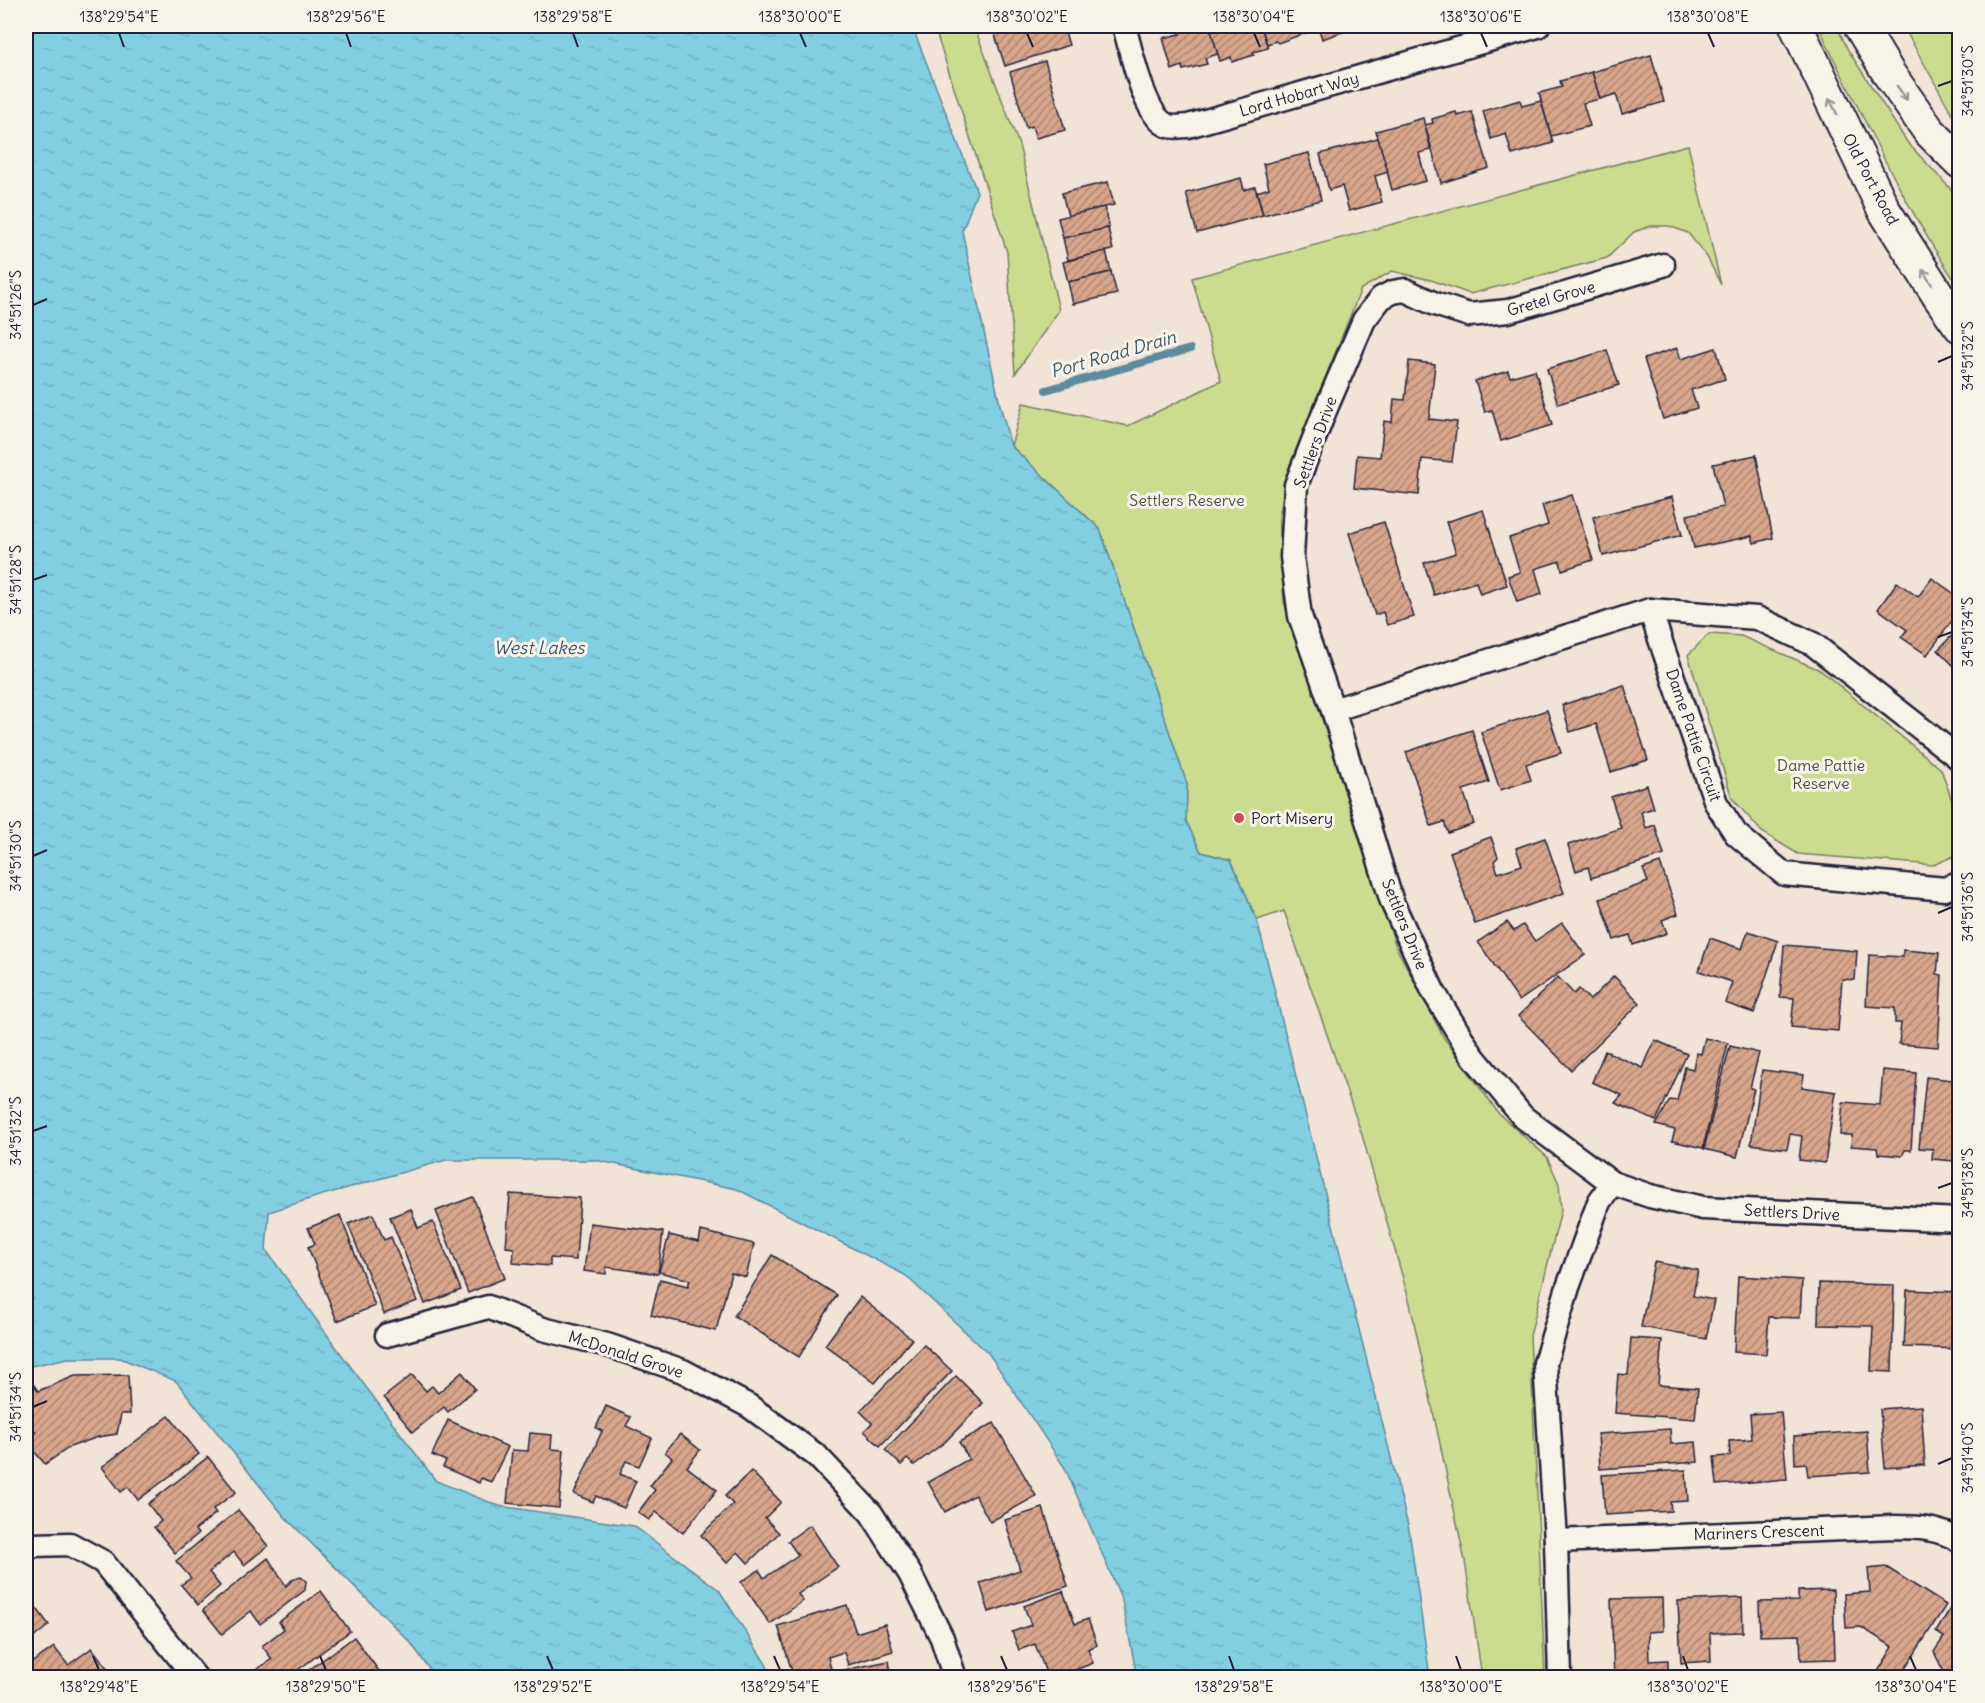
<svg xmlns="http://www.w3.org/2000/svg" width="1985" height="1703" font-family="Delius,sans-serif">
<defs>
<pattern id="water-ripples" width="26" height="14" patternUnits="userSpaceOnUse" patternTransform="scale(1.5)"><rect width="26" height="14" fill="#83cfe2"/><path d="M2 4q2-2 4 0t4 0M15 11q2-2 4 0t4 0" fill="none" stroke="#71b1c3"/></pattern>
<pattern id="building-hatch" width="6" height="6" patternUnits="userSpaceOnUse" patternTransform="scale(1.5)"><rect width="6" height="6" fill="#d7a58b"/><path d="M-1 1l2-2M0 6l6-6M5 7l2-2" fill="none" stroke="#ae8673"/></pattern>
</defs>
<rect width="100%" height="100%" fill="#f1e3d5"/>
<filter id="ink" filterUnits="userSpaceOnUse"><feTurbulence type="fractalNoise" baseFrequency=".0167" numOctaves="2"/><feDisplacementMap in="SourceGraphic" scale="12" xChannelSelector="R" yChannelSelector="G"/><feConvolveMatrix kernelMatrix="1 2 1 2 8 2 1 2 1" color-interpolation-filters="sRGB"/></filter>
<g filter="url(#ink)">
<!-- green -->
<g fill="#ccdc8f" stroke="#777f65" stroke-width="1.5">
<polygon points="934,26 974,26 1019,145 1059,310 1015,374 1007,252"/>
<path d="M1819,26H1837L1848,50L1907,142L1959,198V287C1908,212 1869,129 1828,47Z"/>
<polygon points="1903,26 1959,26 1959,126"/>
<polygon points="1688,145 1721,285 1707,257 1688,233 1669,226 1651,226 1634,232 1607,258 1470,294 1431,280 1392,271 1361,289 1290,465 1279,516 1284,602 1396,947 1444,1038 1499,1114 1547,1157 1559,1184 1561,1210 1530,1336 1545,1677 1482,1677 1465,1561 1410,1303 1362,1135 1284,911 1257,920 1231,860 1201,852 1186,821 1187,784 1100,529 1011,446 1023,403 1128,426 1221,381 1192,278"/>
<polygon points="1709,634 1741,636 1820,670 1941,769 1959,821 1959,854 1933,865 1798,854 1762,832 1732,798 1688,655"/>
</g>
<!-- water -->
<polygon fill="url(#water-ripples)" stroke="#5c8a9f" stroke-width="1.5" points="26,26 912,26 977,192 962,231 1000,405 1011,446 1100,529 1187,784 1186,821 1201,852 1231,860 1257,920 1409,1530 1430,1677 1137,1677 1122,1600 1065,1468 989,1354 905,1275 737,1189 595,1160 446,1160 319,1196 269,1212 266,1250 333,1343 436,1481 499,1506 634,1526 719,1590 766,1664 771,1677 435,1677 411,1643 284,1516 176,1381 120,1358 68,1358 26,1367"/>
<g fill="none" stroke-linecap="round" stroke-linejoin="round">
<!-- stream -->
<polyline stroke="#5c8a9f" stroke-width="8" points="1046,390 1190,349"/>
</g>
<!-- building -->
<g fill="url(#building-hatch)" stroke="#22223b" stroke-width="1.5">
<polygon points="992,26 1038,26 1040,31 1063,26 1069,45 1005,66"/>
<polygon points="1178,26 1210,26 1218,54 1205,58 1207,64 1183,70 1182,66 1172,70 1163,38 1180,34"/>
<polygon points="1227,26 1261,26 1268,48 1253,52 1254,55 1232,62 1231,57 1220,61 1211,31"/>
<polygon points="1261,26 1313,26 1314,30 1278,43 1276,41 1267,44"/>
<polygon points="1318,26 1356,26 1357,27 1322,39"/>
<polygon points="1651,55 1664,102 1622,114 1616,94 1600,99 1592,72"/>
<polygon points="1045,61 1065,130 1036,138 1032,126 1026,128 1010,72"/>
<polygon points="1592,72 1600,99 1583,103 1590,126 1551,136 1539,93 1562,87 1560,81"/>
<polygon points="1520,100 1522,106 1541,101 1553,143 1512,155 1506,134 1491,139 1483,111"/>
<polygon points="1456,112 1457,116 1472,112 1489,168 1441,183 1425,125 1433,123 1432,119"/>
<polygon points="1423,118 1431,150 1419,153 1426,181 1392,190 1376,131"/>
<polygon points="1378,138 1388,172 1375,176 1382,202 1349,211 1342,186 1329,190 1320,154"/>
<polygon points="1309,153 1321,200 1263,215 1257,192 1269,188 1263,164"/>
<polygon points="1241,178 1244,190 1255,187 1263,215 1197,233 1186,193"/>
<polygon points="1108,182 1114,205 1068,216 1062,193"/>
<polygon points="1104,207 1109,228 1063,238 1058,218"/>
<polygon points="1108,228 1113,250 1068,260 1063,238"/>
<polygon points="1106,251 1111,272 1068,282 1063,262"/>
<polygon points="1111,272 1117,294 1073,304 1068,282"/>
<polygon points="1677,348 1681,359 1716,348 1725,379 1691,390 1697,408 1663,419 1644,359"/>
<polygon points="1607,350 1619,385 1558,404 1547,369"/>
<polygon points="1409,361 1435,364 1429,419 1457,422 1452,462 1422,459 1419,495 1354,488 1357,455 1380,457 1384,421 1392,422 1394,399 1405,400"/>
<polygon points="1535,370 1552,425 1501,441 1492,410 1485,412 1475,381 1508,371 1510,377"/>
<polygon points="1756,455 1773,538 1754,543 1752,536 1694,548 1687,515 1723,507 1713,464"/>
<polygon points="1572,495 1593,560 1562,570 1560,561 1535,569 1542,594 1517,602 1508,576 1520,572 1509,538 1548,525 1542,505"/>
<polygon points="1672,497 1682,535 1603,556 1593,517"/>
<polygon points="1483,510 1507,585 1480,594 1476,582 1434,595 1424,563 1456,553 1446,522"/>
<polygon points="1384,522 1414,617 1387,625 1383,612 1375,615 1349,533"/>
<polygon points="1932,578 1960,598 1960,610 1927,655 1901,637 1907,630 1878,609 1897,582 1918,597"/>
<polygon points="1960,627 1960,668 1958,670 1938,650"/>
<polygon points="1624,685 1648,760 1611,772 1596,724 1570,732 1562,705"/>
<polygon points="1547,710 1561,753 1526,764 1531,780 1500,790 1481,732"/>
<polygon points="1472,730 1489,782 1463,790 1474,824 1448,833 1444,822 1431,826 1406,752"/>
<polygon points="1647,785 1654,808 1641,812 1646,828 1655,825 1664,855 1591,878 1588,867 1576,871 1568,845 1621,828 1611,797"/>
<polygon points="1491,837 1498,857 1494,861 1498,873 1522,865 1516,848 1545,838 1564,893 1475,924 1450,852"/>
<polygon points="1660,863 1678,914 1662,920 1667,933 1633,945 1630,935 1614,940 1600,899 1648,882 1643,869"/>
<polygon points="1507,922 1514,931 1523,925 1535,941 1562,923 1585,955 1519,1001 1478,942"/>
<polygon points="1748,931 1778,941 1754,1013 1725,1003 1732,982 1699,971 1710,938 1742,949"/>
<polygon points="1784,945 1857,951 1855,980 1842,979 1838,1031 1791,1027 1794,998 1780,997"/>
<polygon points="1903,950 1939,953 1937,974 1942,975 1938,1047 1899,1044 1901,1023 1895,1023 1895,1008 1866,1006 1869,955 1903,957"/>
<polygon points="1614,976 1640,1003 1571,1070 1518,1016 1558,977 1574,994 1579,989 1590,1000"/>
<polygon points="1705,1038 1728,1043 1703,1148 1672,1141 1675,1130 1656,1125 1670,1100 1677,1101 1685,1067 1693,1069 1696,1053 1701,1054"/>
<polygon points="1655,1040 1687,1054 1656,1121 1615,1103 1622,1095 1592,1082 1605,1051 1643,1068"/>
<polygon points="1730,1046 1759,1053 1750,1088 1754,1089 1737,1157 1704,1149"/>
<polygon points="1762,1070 1804,1075 1802,1087 1836,1092 1825,1163 1799,1160 1802,1136 1790,1134 1787,1149 1751,1144"/>
<polygon points="1883,1070 1916,1073 1911,1150 1905,1150 1902,1156 1878,1154 1877,1148 1851,1146 1852,1135 1840,1135 1843,1102 1880,1105"/>
<polygon points="1926,1077 1960,1081 1960,1131 1957,1131 1954,1161 1932,1159 1933,1149 1919,1148"/>
<polygon points="510,1194 580,1198 576,1260 550,1258 550,1266 513,1263 514,1248 506,1247"/>
<polygon points="473,1197 505,1278 468,1293 436,1211"/>
<polygon points="411,1209 418,1228 433,1222 461,1290 425,1304 390,1217"/>
<polygon points="373,1214 384,1240 391,1237 417,1301 384,1314 348,1224"/>
<polygon points="340,1215 375,1306 337,1321 308,1247 315,1244 308,1228"/>
<polygon points="590,1223 663,1232 658,1274 606,1267 606,1274 584,1271"/>
<polygon points="701,1231 754,1244 746,1277 731,1273 716,1331 651,1315 660,1279 688,1286 690,1280 659,1272 669,1235 699,1242"/>
<polygon points="772,1255 837,1295 799,1357 734,1316"/>
<polygon points="1654,1262 1698,1270 1693,1296 1714,1300 1706,1339 1641,1327"/>
<polygon points="1738,1276 1802,1280 1800,1318 1769,1317 1766,1354 1734,1352"/>
<polygon points="1819,1283 1894,1285 1892,1372 1871,1371 1873,1326 1818,1325"/>
<polygon points="1907,1290 1960,1292 1960,1349 1904,1347"/>
<polygon points="860,1297 912,1339 875,1383 825,1345"/>
<polygon points="1631,1338 1662,1340 1658,1385 1698,1388 1695,1419 1615,1413 1618,1374 1628,1375"/>
<polygon points="924,1345 952,1371 880,1446 864,1431 872,1423 860,1411"/>
<polygon points="462,1372 475,1389 448,1412 444,1407 413,1432 384,1397 412,1375 426,1391 432,1386 438,1393"/>
<polygon points="128,1375 130,1414 121,1414 117,1434 98,1437 70,1447 45,1464 26,1442 26,1440 36,1432 30,1426 26,1427 26,1391 33,1384 38,1391 75,1376"/>
<polygon points="956,1376 983,1403 945,1442 914,1465 907,1459 901,1465 885,1450"/>
<polygon points="606,1406 631,1417 626,1426 652,1438 639,1466 626,1461 620,1474 636,1481 624,1508 596,1496 593,1502 574,1494 602,1431 596,1428"/>
<polygon points="1921,1406 1925,1465 1885,1468 1880,1409"/>
<polygon points="1781,1412 1787,1479 1717,1485 1714,1457 1730,1456 1729,1441 1752,1439 1750,1414"/>
<polygon points="169,1416 199,1454 138,1500 128,1487 121,1492 102,1467"/>
<polygon points="448,1420 508,1447 491,1482 481,1478 479,1483 443,1467 446,1461 432,1455"/>
<polygon points="994,1423 1036,1496 990,1522 975,1495 945,1512 928,1482 969,1459 959,1442"/>
<polygon points="1670,1429 1671,1444 1696,1442 1698,1462 1600,1469 1598,1434"/>
<polygon points="1867,1431 1870,1472 1808,1476 1806,1463 1795,1464 1794,1436"/>
<polygon points="530,1433 552,1435 551,1449 564,1450 559,1508 507,1503 512,1450 528,1451"/>
<polygon points="680,1434 700,1450 687,1467 717,1490 683,1533 656,1512 649,1520 638,1512 655,1490 650,1486 672,1458 665,1452"/>
<polygon points="208,1457 236,1492 213,1509 216,1513 195,1530 198,1534 175,1553 154,1527 161,1521 148,1504"/>
<polygon points="1686,1470 1688,1501 1670,1502 1671,1511 1605,1515 1602,1475"/>
<polygon points="751,1471 781,1502 765,1518 779,1533 748,1563 738,1552 727,1563 701,1535 733,1504 725,1496"/>
<polygon points="1043,1508 1068,1586 989,1612 980,1583 1020,1570 1005,1520"/>
<polygon points="238,1510 268,1546 244,1565 234,1552 209,1572 220,1586 198,1605 181,1585 191,1578 176,1561"/>
<polygon points="810,1525 838,1567 798,1594 803,1601 770,1624 741,1582 759,1570 764,1578 798,1555 788,1541"/>
<polygon points="268,1558 286,1586 292,1580 301,1577 306,1581 305,1590 260,1624 251,1611 222,1634 203,1610"/>
<polygon points="1886,1567 1946,1605 1899,1678 1874,1678 1893,1647 1861,1627 1846,1628 1844,1594 1870,1592 1868,1569"/>
<polygon points="1833,1590 1835,1659 1801,1660 1800,1635 1760,1636 1759,1602 1798,1601 1798,1591"/>
<polygon points="321,1591 350,1631 287,1678 258,1678 253,1672 272,1659 262,1646 284,1629 279,1622"/>
<polygon points="1063,1591 1075,1624 1088,1619 1097,1645 1088,1649 1093,1663 1055,1678 1048,1678 1035,1644 1019,1650 1012,1632 1031,1625 1024,1606"/>
<polygon points="26,1594 49,1625 26,1644"/>
<polygon points="1662,1598 1663,1631 1648,1632 1649,1661 1668,1660 1668,1678 1614,1678 1611,1599"/>
<polygon points="1742,1598 1743,1632 1710,1633 1711,1661 1681,1663 1678,1601"/>
<polygon points="847,1605 856,1633 885,1624 893,1651 848,1665 844,1652 828,1657 831,1669 805,1678 794,1678 778,1626"/>
<polygon points="1951,1607 1960,1612 1960,1678 1947,1678 1934,1652 1944,1637 1936,1632"/>
<polygon points="354,1637 384,1678 298,1678"/>
<polygon points="54,1647 68,1665 92,1648 108,1669 96,1678 26,1678 26,1667"/>
<polygon points="889,1661 892,1678 809,1678 809,1677"/>
</g>
<g fill="none" stroke-linecap="round" stroke-linejoin="round">
<!-- street casing -->
<g stroke="#22223b" stroke-width="27">
<g id="street">
<path d="M1124,26C1131,49 1144,119 1169,126C1175,128 1183,126 1188,126L1538,26"/>
<polyline points="1663,265 1508,311 1469,315 1435,304 1405,290 1393,292 1381,298 1364,320 1324,413 1296,485 1292,557 1300,616 1333,710 1392,902 1433,991 1472,1055 1523,1117 1612,1183 1650,1196 1703,1208 1960,1220"/>
<polyline points="1650,610 1716,803 1736,834 1784,874 1945,889 1960,882"/>
<polyline points="1333,710 1650,610 1757,618 1813,644 1960,759"/>
<polyline points="387,1335 488,1307 543,1329 607,1345 683,1371 749,1406 817,1456 871,1513 910,1574 942,1638 955,1678"/>
<path d="M1556,1541L1894,1527C1917,1527 1940,1528 1960,1541"/>
<polyline points="26,1550 33,1545 70,1544 103,1562 196,1678"/>
<polyline points="1560,1678 1556,1541 1545,1363 1568,1287 1599,1202 1612,1183"/>
</g>
</g>
<!-- secondary casing -->
<g stroke="#22223b" stroke-width="36">
<g id="secondary">
<polyline points="1796,26 1884,210 1940,298 1960,326"/>
<polyline points="1860,26 1889,74 1929,131 1960,162"/>
</g>
</g>
<!-- street -->
<use href="#street" stroke="#f7f3e8" stroke-width="22"/>
<!-- secondary -->
<use href="#secondary" stroke="#f7f3e8" stroke-width="32"/>
</g>
<!-- one-way arrows -->
<defs><path id="oneway-shaft" d="M-6 0H5M1.5-3L5.5 0L1.5 3" fill="none" stroke-width="1.6" stroke-linecap="round" stroke-linejoin="round" transform="scale(1.5)"/></defs>
<g stroke="#97959a">
<use href="#oneway-shaft" transform="translate(1902 93) rotate(54)"/>
<use href="#oneway-shaft" transform="translate(1833 106) rotate(-116)"/>
<use href="#oneway-shaft" transform="translate(1927 277) rotate(-122)"/>
</g>
</g>
<!-- ticks -->
<path fill="none" stroke="#22223b" stroke-width="2" d="M119,33L124,47M346,33L351,47M573,33L578,47M800,33L806,47M1027,33L1033,47M1254,33L1260,47M1481,33L1487,47M1708,33L1714,47M1938,86L1952,81M33,305L47,299M1938,362L1952,356M33,580L47,575M1938,637L1952,632M33,856L47,850M1938,913L1952,907M33,1131L47,1126M1938,1188L1952,1183M33,1407L47,1401M1938,1464L1952,1458M93,1656L99,1670M320,1656L326,1670M547,1656L553,1670M774,1656L780,1670M1001,1656L1007,1670M1229,1656L1234,1670M1456,1656L1461,1670M1683,1656L1688,1670M1910,1656L1916,1670"/>
<!-- markers -->
<circle fill="#d1495b" stroke="#f7f3e8" stroke-width="2" cx="1239" cy="818" r="6"/>
<g text-anchor="middle" dominant-baseline="central" stroke-width="6" stroke-linejoin="round" paint-order="stroke">
<!-- street labels -->
<g font-size="16" fill="#22223b" stroke="#f7f3e8">
<text transform="translate(1299 94) rotate(-16)">Lord Hobart Way</text>
<text transform="translate(1871 179) rotate(62)">Old Port Road</text>
<text transform="translate(1551 298) rotate(-16)">Gretel Grove</text>
<text transform="translate(1315 442) rotate(-70)">Settlers Drive</text>
<text transform="translate(1694 735) rotate(71)">Dame Pattie Circuit</text>
<text transform="translate(1405 924) rotate(68)">Settlers Drive</text>
<text transform="translate(1792 1212) rotate(3)">Settlers Drive</text>
<text transform="translate(626 1354) rotate(18)">McDonald Grove</text>
<text transform="translate(1759 1532) rotate(-2)">Mariners Crescent</text>
</g>
<!-- park labels -->
<g font-size="16" fill="#4c5050" stroke="#f7f3e8">
<text x="1187" y="500">Settlers Reserve</text>
<text x="1821" y="765">Dame Pattie<tspan x="1821" dy="18">Reserve</tspan></text>
</g>
<!-- poi labels -->
<g font-size="16" fill="#22223b" stroke="#f7f3e8" text-anchor="start">
<text x="1251" y="818">Port Misery</text>
</g>
<!-- water labels -->
<g font-size="18" font-style="italic" fill="#3f566d" stroke="#f7f3e8">
<text transform="translate(1113 354) rotate(-16)">Port Road Drain</text>
<text x="539" y="647">West Lakes</text>
</g>
</g>
<!-- margin -->
<rect width="1985" height="1703" fill="none" stroke="#f7f3e8" stroke-width="66"/>
<rect x="33" y="33" width="1919" height="1637" fill="none" stroke="#22223b" stroke-width="2"/>
<g font-size="15" text-anchor="middle" fill="#22223b">
<text x="119" y="22">138°29'54"E</text>
<text x="346" y="22">138°29'56"E</text>
<text x="573" y="22">138°29'58"E</text>
<text x="800" y="22">138°30'00"E</text>
<text x="1027" y="22">138°30'02"E</text>
<text x="1254" y="22">138°30'04"E</text>
<text x="1481" y="22">138°30'06"E</text>
<text x="1708" y="22">138°30'08"E</text>
<text transform="translate(1968 81) rotate(-90)" y="5">34°51'30"S</text>
<text transform="translate(16 305) rotate(-90)" y="5">34°51'26"S</text>
<text transform="translate(1968 356) rotate(-90)" y="5">34°51'32"S</text>
<text transform="translate(16 580) rotate(-90)" y="5">34°51'28"S</text>
<text transform="translate(1968 632) rotate(-90)" y="5">34°51'34"S</text>
<text transform="translate(16 856) rotate(-90)" y="5">34°51'30"S</text>
<text transform="translate(1968 907) rotate(-90)" y="5">34°51'36"S</text>
<text transform="translate(16 1131) rotate(-90)" y="5">34°51'32"S</text>
<text transform="translate(1968 1183) rotate(-90)" y="5">34°51'38"S</text>
<text transform="translate(16 1407) rotate(-90)" y="5">34°51'34"S</text>
<text transform="translate(1968 1458) rotate(-90)" y="5">34°51'40"S</text>
<text x="99" y="1692">138°29'48"E</text>
<text x="326" y="1692">138°29'50"E</text>
<text x="553" y="1692">138°29'52"E</text>
<text x="780" y="1692">138°29'54"E</text>
<text x="1007" y="1692">138°29'56"E</text>
<text x="1234" y="1692">138°29'58"E</text>
<text x="1461" y="1692">138°30'00"E</text>
<text x="1688" y="1692">138°30'02"E</text>
<text x="1916" y="1692">138°30'04"E</text>
</g>
</svg>
